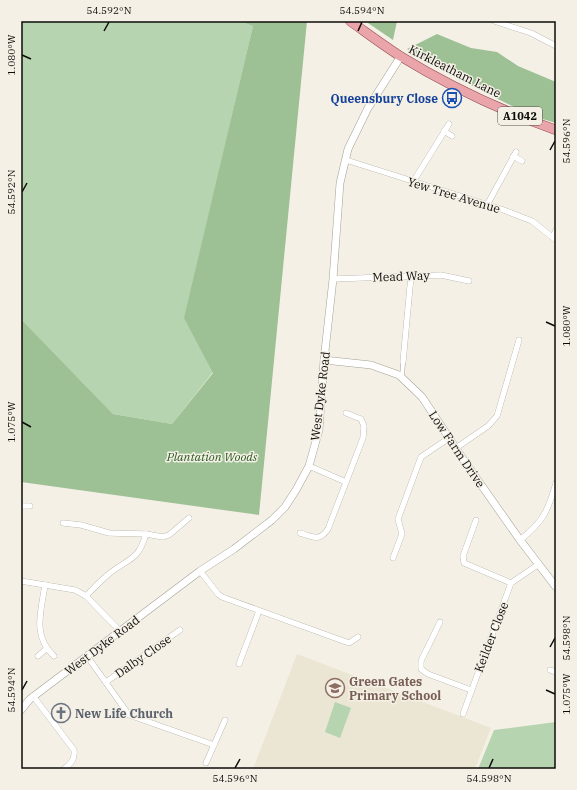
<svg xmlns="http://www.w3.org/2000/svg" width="577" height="790" font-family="'IBM Plex Serif',serif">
<rect width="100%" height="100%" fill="#f4f0e6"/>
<!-- built -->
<polygon fill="#ebe5d3" points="297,654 491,728 475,769 253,769"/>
<!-- green -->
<g fill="#b6d4b0">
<polygon points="21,21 239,21 253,26 185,318 213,372 172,424 113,414 21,319"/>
<polygon points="335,702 351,708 340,738 325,732"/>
<polygon points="556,722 556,769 478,769 494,730"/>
</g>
<!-- forest -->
<g fill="#9dc195">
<polygon points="239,21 307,21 259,515 21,482 21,319 113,414 172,424 213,373 184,318 253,26"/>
<polygon points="365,21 397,21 393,40"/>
<path d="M437,34L471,48L497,52L518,66L556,82V123C534,117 514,107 494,97C464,82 435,66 407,49Z"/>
</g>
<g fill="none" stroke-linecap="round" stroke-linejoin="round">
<!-- pedestrian casing -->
<g stroke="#a3a096" stroke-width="5">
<polyline id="pedestrian" points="402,378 403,362"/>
</g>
<!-- minor casing -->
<g stroke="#a3a096" stroke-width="6">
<g id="minor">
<polyline points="494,21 531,33 556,46"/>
<polyline points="444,131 452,136"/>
<polyline points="513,156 522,161"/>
<polyline points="346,160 501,209 532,221 556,240"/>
<polyline points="413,182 449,124"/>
<polyline points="487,205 516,152"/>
<polyline points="553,237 556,230"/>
<polyline points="333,279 441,275 469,281"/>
<polyline points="403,362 411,276"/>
<polyline points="456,448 488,426 497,416 519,340"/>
<polyline points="309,466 346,482"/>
<polyline points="21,506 30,506"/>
<polyline points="476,520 463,556 464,563 511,583"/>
<polyline points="63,523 81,525 109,533 146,534 163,537 169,535 189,518"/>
<path d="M300,533C314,537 319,542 328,529L363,438L364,426L361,419L346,413"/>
<path d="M520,540C543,522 548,511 556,483"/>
<polyline points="393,558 402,534 398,519 421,457 449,438"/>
<polyline points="200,571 218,594 222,597 349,643 358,637"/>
<polyline points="21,581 75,590 86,596 120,631"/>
<path d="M45,585C41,611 32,636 54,656"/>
<path d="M86,596C94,588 101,580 109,574C128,558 138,562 146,534"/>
<polyline points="440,622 421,661 421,669 428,674 471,690"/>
<polyline points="38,656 46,649"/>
<polyline points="87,656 129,715 214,745"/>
<polyline points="239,664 259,611"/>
<polyline points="550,670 556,672"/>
<polyline points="106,682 180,630"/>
<path d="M33,696L74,750C75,759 72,763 64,769"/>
<polyline points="463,714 511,583 539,564"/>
<polyline points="206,763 225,720"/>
</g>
</g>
<!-- tertiary casing -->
<g stroke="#a3a096" stroke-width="8">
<g id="tertiary">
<polyline points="324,360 371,365 399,375 422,397 465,462 520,540 556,587"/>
<polyline points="21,710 30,699 200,571 234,549 272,520 285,507 296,490 309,466 319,430 324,360 333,279 340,183 348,149 368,108 401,56"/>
</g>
</g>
<!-- primary casing -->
<g stroke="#93484c" stroke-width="10">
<path id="primary" d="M350,21C367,33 383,45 400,56C449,86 502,111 556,130"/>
</g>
<!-- pedestrian -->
<use href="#pedestrian" stroke="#fff" stroke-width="4"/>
<!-- minor -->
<use href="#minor" stroke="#fff" stroke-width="5.5"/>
<!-- tertiary -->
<use href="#tertiary" stroke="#fff" stroke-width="7"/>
<!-- primary -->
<use href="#primary" stroke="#e9a5aa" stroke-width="9"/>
</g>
<!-- ticks -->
<path fill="none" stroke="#0d0b08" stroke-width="1.5" d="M104,31L109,22M358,31L362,22M22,55L31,59M550,150L555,141M22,192L27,183M546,322L555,326M22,422L31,427M550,647L555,638M22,690L27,681M546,690L555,694M235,768L240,759M489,768L493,759"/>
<!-- icons -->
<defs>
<g id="bus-ring" transform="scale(1)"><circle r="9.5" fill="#f4f0e6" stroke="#1a4fb4" stroke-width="1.5"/><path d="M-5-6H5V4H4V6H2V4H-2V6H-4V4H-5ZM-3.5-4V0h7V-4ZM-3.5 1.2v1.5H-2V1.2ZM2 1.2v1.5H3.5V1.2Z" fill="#1a4fb4"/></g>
<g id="school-ring" transform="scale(1)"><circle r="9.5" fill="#f4f0e6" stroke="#8d6e63" stroke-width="1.5"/><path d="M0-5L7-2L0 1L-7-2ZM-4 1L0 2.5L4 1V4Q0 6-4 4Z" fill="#8d6e63"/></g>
<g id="church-ring" transform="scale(1)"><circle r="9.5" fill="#f4f0e6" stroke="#6b7280" stroke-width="1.5"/><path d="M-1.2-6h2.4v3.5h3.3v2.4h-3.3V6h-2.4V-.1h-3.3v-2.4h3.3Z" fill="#6b7280"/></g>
</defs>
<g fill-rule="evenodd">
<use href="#bus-ring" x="452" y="98"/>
<use href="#school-ring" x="335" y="688"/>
<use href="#church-ring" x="61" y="713"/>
</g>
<g text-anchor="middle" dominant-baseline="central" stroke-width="3" stroke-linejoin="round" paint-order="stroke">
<!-- shield labels -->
<rect fill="#f4f0e6" stroke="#52504b" stroke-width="1" x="498" y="107" width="44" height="18" rx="3"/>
<g font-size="11" font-weight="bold" fill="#0d0b08">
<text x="520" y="116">A1042</text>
</g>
<!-- street labels -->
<g font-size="12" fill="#0d0b08" stroke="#f4f0e6">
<text transform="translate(455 71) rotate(27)">Kirkleatham Lane</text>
<text transform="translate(454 195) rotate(17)">Yew Tree Avenue</text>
<text transform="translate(401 276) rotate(-2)">Mead Way</text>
<text transform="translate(320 396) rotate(-83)">West Dyke Road</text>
<text transform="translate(457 449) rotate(56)">Low Farm Drive</text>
<text transform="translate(491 637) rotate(-69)">Keilder Close</text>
<text transform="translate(102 645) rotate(-37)">West Dyke Road</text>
<text transform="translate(143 656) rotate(-35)">Dalby Close</text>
</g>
<!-- transit labels -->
<g font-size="12" font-weight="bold" fill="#164399" stroke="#f4f0e6" text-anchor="end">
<text x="438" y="98">Queensbury Close</text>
</g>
<!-- park labels -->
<g font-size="12" font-style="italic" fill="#2a5a20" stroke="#f4f0e6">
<text x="212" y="456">Plantation Woods</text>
</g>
<!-- education labels -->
<g font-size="12" font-weight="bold" fill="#785e54" stroke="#f4f0e6" text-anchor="start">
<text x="349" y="681">Green Gates<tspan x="349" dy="14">Primary School</tspan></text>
</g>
<!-- worship labels -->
<g font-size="12" font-weight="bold" fill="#5b616d" stroke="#f4f0e6" text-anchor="start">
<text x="75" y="713">New Life Church</text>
</g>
</g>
<!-- border -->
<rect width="577" height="790" fill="none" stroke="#f4f0e6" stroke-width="44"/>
<rect x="22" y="22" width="533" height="746" fill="none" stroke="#0d0b08" stroke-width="1.5"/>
<g font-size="10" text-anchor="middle" fill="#0d0b08">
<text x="109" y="14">54.592°N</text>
<text x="362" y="14">54.594°N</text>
<text transform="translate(11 55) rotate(-90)" y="4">1.080°W</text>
<text transform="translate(566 141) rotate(-90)" y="4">54.596°N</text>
<text transform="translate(11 192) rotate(-90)" y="4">54.592°N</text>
<text transform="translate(566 326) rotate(-90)" y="4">1.080°W</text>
<text transform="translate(11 422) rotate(-90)" y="4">1.075°W</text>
<text transform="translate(566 638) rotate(-90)" y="4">54.598°N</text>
<text transform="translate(11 690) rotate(-90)" y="4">54.594°N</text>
<text transform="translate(566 694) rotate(-90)" y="4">1.075°W</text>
<text x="235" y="782">54.596°N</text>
<text x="489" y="782">54.598°N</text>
</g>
</svg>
